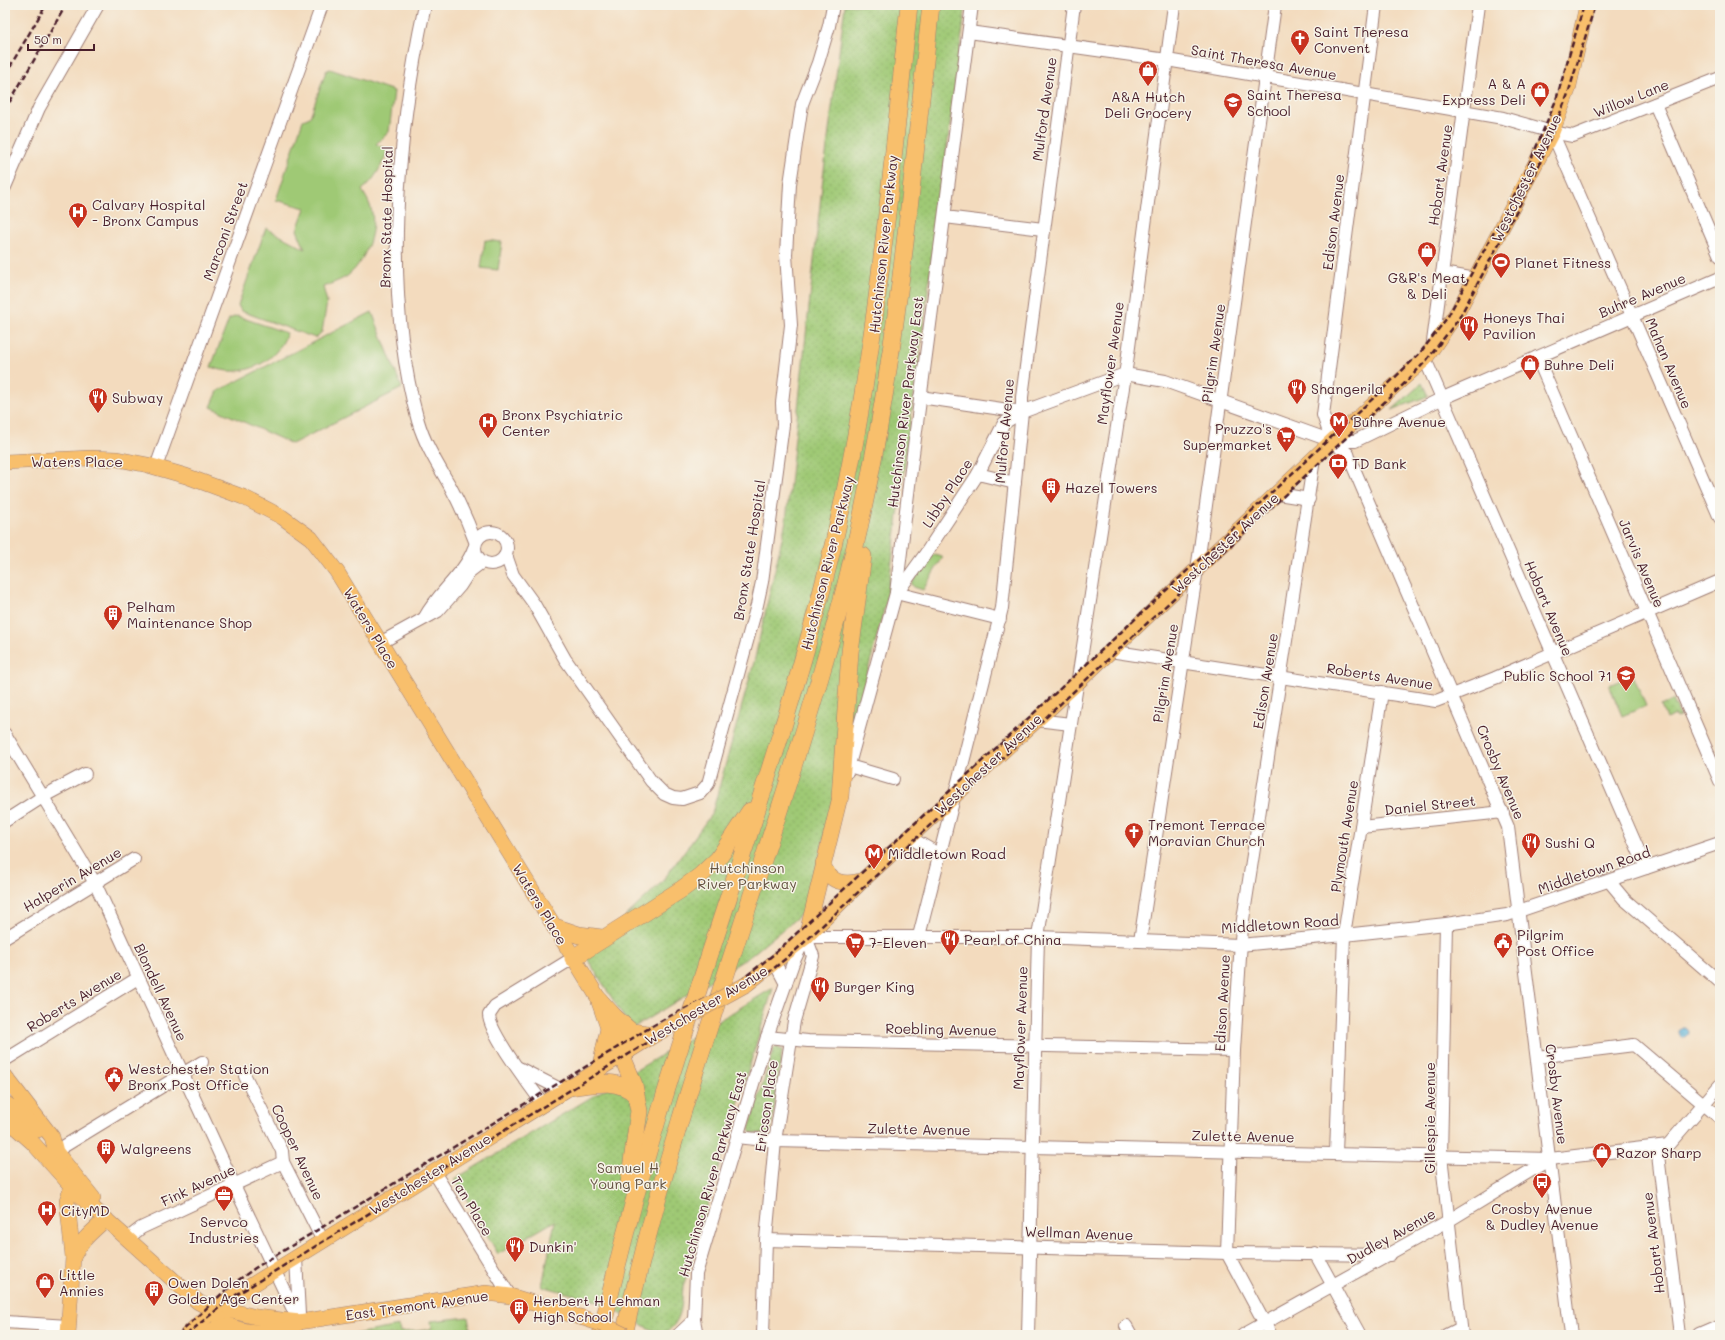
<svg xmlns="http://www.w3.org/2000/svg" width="1725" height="1340" font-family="Mali,sans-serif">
<defs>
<pattern id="park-dots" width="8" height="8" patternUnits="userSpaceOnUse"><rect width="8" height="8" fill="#9fc975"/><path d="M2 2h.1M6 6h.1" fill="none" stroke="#8aac65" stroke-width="1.8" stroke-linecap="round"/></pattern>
<pattern id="water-ripples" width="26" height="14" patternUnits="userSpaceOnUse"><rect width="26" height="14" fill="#61b8de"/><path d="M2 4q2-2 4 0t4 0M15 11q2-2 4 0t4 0" fill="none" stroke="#5295b4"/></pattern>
</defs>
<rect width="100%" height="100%" fill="#f7f3e8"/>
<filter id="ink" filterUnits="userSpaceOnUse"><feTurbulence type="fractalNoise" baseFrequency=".025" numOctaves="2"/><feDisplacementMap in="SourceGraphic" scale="8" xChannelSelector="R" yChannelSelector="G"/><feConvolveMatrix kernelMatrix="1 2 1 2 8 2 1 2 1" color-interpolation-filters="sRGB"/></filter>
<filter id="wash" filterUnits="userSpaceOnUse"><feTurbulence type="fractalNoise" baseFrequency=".012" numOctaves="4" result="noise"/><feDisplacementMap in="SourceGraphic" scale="16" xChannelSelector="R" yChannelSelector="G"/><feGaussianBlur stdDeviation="0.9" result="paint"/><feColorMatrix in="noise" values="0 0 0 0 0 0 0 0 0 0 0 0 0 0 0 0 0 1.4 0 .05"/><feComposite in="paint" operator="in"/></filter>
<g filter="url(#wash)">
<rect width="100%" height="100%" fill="#f3dbbe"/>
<!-- grass -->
<g fill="#9fc975" stroke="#747450">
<path d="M330,69L394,91L389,132L376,144L388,150C382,165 375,180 362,190C366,197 371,205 372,213C376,234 364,264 346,277C339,281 330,284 323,287L327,302L322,332L315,338L241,311L238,305L266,228L305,249L297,230L305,208L276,200L303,120L310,117L326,71Z"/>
<polygon points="485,240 502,242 498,270 481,268"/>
<polygon points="372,312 402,388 292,444 211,407 218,391"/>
<path d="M237,316L287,333C276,364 242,379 211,367L229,319Z"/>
<polygon points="931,554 943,557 923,590 914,587 911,584"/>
<polygon points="1633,675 1646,706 1622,716 1609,685"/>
<polygon points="468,1317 471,1335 350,1335 399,1326 400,1332 426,1330 432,1328 431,1321"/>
</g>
<!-- park -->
<g fill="url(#park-dots)" stroke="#747450">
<polygon points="845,5 966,5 887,598 805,911 749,957 631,1029 585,955 662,882 712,813 754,662 786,521 822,186"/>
<polygon points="1422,383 1428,396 1392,410"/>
<polygon points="1673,700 1680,716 1677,717 1676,715 1666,719 1661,706"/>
<path d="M773,988L683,1287C681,1307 683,1319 666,1333L656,1332L596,1301L542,1286L555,1221L498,1254L455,1179Z"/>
<polygon points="778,1047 782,1051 771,1130 766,1134 751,1133 749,1129 774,1048"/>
</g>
<!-- water -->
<circle fill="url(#water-ripples)" stroke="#566c84" cx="1683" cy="1032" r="5"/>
</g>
<g filter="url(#ink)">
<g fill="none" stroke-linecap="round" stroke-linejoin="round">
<!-- minor casing -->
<g stroke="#9e7d74" stroke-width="14">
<g id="minor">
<path d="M425,5C397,134 382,293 418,421C425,445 438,465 450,486C460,504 468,522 475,541"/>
<polyline points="1376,5 1323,415 1332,441 1348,454 1349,457 1508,827 1571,1335"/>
<polyline points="969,32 1167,60 1503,118 1552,132 1573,136 1720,78"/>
<polyline points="1655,104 1720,256"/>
<polyline points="1552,132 1720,518"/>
<polyline points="5,187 39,108 98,5"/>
<polyline points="945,217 1043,229"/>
<polyline points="1442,273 1476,279"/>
<polyline points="1432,349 1478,5"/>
<polyline points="1537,357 1720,781"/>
<polyline points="1425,359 1646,868"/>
<polyline points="920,397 1022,412 1125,374 1165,381 1332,441 1355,441 1443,398 1720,278"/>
<polyline points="156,467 322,5"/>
<polyline points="978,474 1015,483"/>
<polyline points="1278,494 1309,499"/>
<circle cx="491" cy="548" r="16"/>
<polyline points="506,555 513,575 534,604 565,659 651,781 664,794 673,798 682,799 700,793 708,784 757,605 762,582 783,425 782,403 791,325 786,255 790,184 802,104 818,63 829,26 833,5"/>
<polyline points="896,593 1000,619"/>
<polyline points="897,593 926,553 978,474 1004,423 1022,412"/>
<path d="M425,617C438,592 464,575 474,548"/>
<polyline points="380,643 438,611 460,586 469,572 482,562"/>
<polyline points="1110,651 1436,701 1495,678 1720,581"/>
<polyline points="1036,720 1071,724"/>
<polyline points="5,734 95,883 234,1185 299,1322"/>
<polyline points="849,766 893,779"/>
<polyline points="847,772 896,593 911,469 972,5"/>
<polyline points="5,821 44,796 85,774"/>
<polyline points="1361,827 1503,812"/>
<polyline points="909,837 940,855"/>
<polyline points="1609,881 1624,899 1720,982"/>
<polyline points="1446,924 1441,1156 1462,1335"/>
<polyline points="919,936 1002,608 1022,412 1022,397 1074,5"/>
<polyline points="806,937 1038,937 1240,945 1344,935 1446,924 1507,915 1720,843"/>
<polyline points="5,938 134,859"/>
<polyline points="1140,941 1199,556 1275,5"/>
<polyline points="775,963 786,984"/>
<polyline points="767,1037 808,1041 1234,1050"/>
<polyline points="1537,1057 1634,1045 1720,1118"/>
<polyline points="5,1060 138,978"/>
<polyline points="519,1068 564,1091"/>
<polyline points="245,1076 282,1151 283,1162 323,1241"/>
<path d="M543,1104C531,1087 489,1033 489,1015L495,1006L573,958"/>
<polyline points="737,1137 775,1141 1550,1159 1668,1145 1720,1085"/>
<polyline points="1657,1147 1680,1335"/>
<polyline points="1336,1153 1344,935 1382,692"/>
<polyline points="48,1156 202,1062"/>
<polyline points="434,1172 510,1296"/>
<polyline points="127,1239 141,1228 283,1162"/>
<polyline points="766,1240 1227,1253 1390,1255"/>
<polyline points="1315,1253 1360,1335"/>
<polyline points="296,1258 299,1314"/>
<polyline points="5,1322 68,1326"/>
<polyline points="1126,1326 1131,1335"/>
<polyline points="678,1335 694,1320"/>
<polyline points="697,1335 694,1320 696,1274 767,1037 793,963 805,938"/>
<polyline points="763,1335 766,1240 775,1141 794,1021 813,956 806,937"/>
<polyline points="1028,1335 1038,937 1127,362 1174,5"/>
<polyline points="1243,1335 1448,1221 1550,1159"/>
<polyline points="1271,1335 1227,1253 1234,1050 1242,926 1314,459"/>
<polyline points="1447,1335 1461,1328"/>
<polyline points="1699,1335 1720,1326"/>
</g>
</g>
<!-- major casing -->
<g stroke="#9e7d74" stroke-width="16">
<g id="major">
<polyline points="5,462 91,458 117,459 148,465 186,476 243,497 282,517 311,538 337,572 597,996 614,1015 628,1052"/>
<path d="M823,863C828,883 845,886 863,880"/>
<polyline points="806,937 840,797"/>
<polyline points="747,984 806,937 863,880 1077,683 1332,441 1425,359 1458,311 1552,132 1568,90 1587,5"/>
<polyline points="599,1002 608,1028 617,1046"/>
<polyline points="615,1016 632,1031 656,1034"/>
<polyline points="599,1070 608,1028"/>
<polyline points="5,1076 52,1137 56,1152 93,1198"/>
<polyline points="5,1103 18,1112 38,1130"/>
<polyline points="5,1118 32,1142 83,1199 198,1302 213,1310 228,1310 256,1317 299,1322 486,1293 510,1296 583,1318"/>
<path d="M73,1257C82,1239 91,1233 106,1219"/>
<path d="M213,1310C225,1332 254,1334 277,1331C280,1330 286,1330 289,1329C293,1328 296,1324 299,1322"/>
<polyline points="68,1335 73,1257 67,1200 75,1180"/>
<polyline points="187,1335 213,1310 231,1298 656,1034"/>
<polyline points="205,1335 215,1329 228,1326"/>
</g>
</g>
<!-- highway casing -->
<g stroke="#9e7d74" stroke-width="18">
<g id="highway">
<polyline points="840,797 850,652 863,556"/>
<polyline points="555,927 579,935 602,938"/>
<polyline points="573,958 682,889 700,876 718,859 750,811"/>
<polyline points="622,1056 634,1085 639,1111 629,1184"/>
<path d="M570,1087C591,1084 619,1077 636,1095"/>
<path d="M601,1335C657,1075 762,828 827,570C874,385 889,194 909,5"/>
<path d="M624,1335C678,1086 775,849 841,603C893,407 909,206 931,5"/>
</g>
</g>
<!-- minor -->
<use href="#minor" stroke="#fff" stroke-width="12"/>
<!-- major -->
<use href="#major" stroke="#f8bf6c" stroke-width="15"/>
<!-- highway -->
<use href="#highway" stroke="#f8bf6c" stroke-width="17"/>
<!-- rail -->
<g stroke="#4a1f2b" stroke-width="2.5" stroke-dasharray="6 3" stroke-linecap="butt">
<polyline points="5,75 46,5"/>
<polyline points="5,110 66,5"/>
<polyline points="722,1003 762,978 795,951 1405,383 1426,361 1458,320 1533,180 1568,94 1595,5"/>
<polyline points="178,1335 230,1286 255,1268 664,1019 726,989 744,978 773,955 1381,391 1420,353 1447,318 1522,181 1556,100 1584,5"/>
<polyline points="186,1335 231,1298 727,994"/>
</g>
<!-- major-bridge casing -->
<g stroke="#9e7d74" stroke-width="16" stroke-linecap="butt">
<g id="major-bridge">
<polyline points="656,1034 747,984"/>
<polyline points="583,1318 604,1325 625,1335"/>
</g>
</g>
<!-- major-bridge -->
<use href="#major-bridge" stroke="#f8bf6c" stroke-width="15"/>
</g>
</g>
<!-- icons -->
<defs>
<g id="church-pin" transform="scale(1)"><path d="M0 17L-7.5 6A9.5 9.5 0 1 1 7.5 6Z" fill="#c8321e" stroke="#f7f3e8"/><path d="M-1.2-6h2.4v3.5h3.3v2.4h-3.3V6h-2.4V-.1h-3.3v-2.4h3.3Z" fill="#fff"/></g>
<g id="shop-pin" transform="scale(1)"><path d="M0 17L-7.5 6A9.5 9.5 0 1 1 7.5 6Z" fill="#c8321e" stroke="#f7f3e8"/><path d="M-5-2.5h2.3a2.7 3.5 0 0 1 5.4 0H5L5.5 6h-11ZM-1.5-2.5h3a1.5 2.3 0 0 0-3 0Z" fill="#fff"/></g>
<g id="school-pin" transform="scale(1)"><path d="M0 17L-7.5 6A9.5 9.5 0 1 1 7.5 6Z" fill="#c8321e" stroke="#f7f3e8"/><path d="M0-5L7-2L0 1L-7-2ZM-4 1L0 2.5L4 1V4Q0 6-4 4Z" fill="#fff"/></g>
<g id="hospital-pin" transform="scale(1)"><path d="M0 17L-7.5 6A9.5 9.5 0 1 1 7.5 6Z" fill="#c8321e" stroke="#f7f3e8"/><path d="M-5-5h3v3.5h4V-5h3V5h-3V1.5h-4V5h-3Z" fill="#fff"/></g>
<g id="stadium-pin" transform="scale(1)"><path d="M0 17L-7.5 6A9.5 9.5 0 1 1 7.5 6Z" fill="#c8321e" stroke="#f7f3e8"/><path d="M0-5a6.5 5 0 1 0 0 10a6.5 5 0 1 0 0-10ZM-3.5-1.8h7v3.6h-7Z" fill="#fff"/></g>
<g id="restaurant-pin" transform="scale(1)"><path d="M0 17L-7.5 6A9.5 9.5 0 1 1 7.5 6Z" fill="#c8321e" stroke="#f7f3e8"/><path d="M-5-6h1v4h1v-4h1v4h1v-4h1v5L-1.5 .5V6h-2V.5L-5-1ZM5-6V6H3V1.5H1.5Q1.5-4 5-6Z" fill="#fff"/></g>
<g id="metro-pin" transform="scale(1)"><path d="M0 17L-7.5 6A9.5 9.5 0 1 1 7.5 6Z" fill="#c8321e" stroke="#f7f3e8"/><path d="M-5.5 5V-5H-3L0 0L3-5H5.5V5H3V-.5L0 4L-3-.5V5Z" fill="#fff"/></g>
<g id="supermarket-pin" transform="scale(1)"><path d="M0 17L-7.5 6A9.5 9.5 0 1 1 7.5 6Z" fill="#c8321e" stroke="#f7f3e8"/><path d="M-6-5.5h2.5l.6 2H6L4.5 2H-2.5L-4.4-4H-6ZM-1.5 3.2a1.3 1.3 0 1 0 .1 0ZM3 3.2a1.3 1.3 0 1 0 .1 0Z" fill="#fff"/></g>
<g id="bank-pin" transform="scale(1)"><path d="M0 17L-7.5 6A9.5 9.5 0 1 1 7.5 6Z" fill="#c8321e" stroke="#f7f3e8"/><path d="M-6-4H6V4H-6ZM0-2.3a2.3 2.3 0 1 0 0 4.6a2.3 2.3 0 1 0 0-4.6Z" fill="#fff"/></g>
<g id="building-pin" transform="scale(1)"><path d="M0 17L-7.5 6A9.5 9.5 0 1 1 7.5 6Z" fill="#c8321e" stroke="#f7f3e8"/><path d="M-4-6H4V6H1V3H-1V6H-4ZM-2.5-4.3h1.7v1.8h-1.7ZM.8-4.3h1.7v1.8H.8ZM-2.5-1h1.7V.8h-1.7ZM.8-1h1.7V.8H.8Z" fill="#fff"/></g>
<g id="civic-pin" transform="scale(1)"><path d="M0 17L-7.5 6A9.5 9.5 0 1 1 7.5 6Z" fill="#c8321e" stroke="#f7f3e8"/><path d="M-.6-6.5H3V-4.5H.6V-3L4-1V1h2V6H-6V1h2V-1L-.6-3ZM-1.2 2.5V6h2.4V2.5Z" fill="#fff"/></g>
<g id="bus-pin" transform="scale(1)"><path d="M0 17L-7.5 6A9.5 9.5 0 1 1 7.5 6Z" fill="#c8321e" stroke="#f7f3e8"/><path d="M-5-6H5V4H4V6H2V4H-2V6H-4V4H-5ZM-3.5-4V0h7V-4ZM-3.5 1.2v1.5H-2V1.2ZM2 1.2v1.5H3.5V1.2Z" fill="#fff"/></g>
<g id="office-pin" transform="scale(1)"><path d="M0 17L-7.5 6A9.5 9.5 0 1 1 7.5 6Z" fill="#c8321e" stroke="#f7f3e8"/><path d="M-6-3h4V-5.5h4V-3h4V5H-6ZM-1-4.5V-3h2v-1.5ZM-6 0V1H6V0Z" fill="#fff"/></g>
</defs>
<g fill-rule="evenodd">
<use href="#church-pin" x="1300" y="39"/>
<use href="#shop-pin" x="1148" y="70"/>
<use href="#shop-pin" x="1540" y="91"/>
<use href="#school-pin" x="1233" y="102"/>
<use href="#hospital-pin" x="78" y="212"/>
<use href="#shop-pin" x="1427" y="251"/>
<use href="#stadium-pin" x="1501" y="262"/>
<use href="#restaurant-pin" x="1469" y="325"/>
<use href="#shop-pin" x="1530" y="364"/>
<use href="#restaurant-pin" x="1297" y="388"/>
<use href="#restaurant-pin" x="98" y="397"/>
<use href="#metro-pin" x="1339" y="421"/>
<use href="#hospital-pin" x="488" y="422"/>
<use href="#supermarket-pin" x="1286" y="436"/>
<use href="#bank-pin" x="1338" y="463"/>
<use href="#building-pin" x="1051" y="487"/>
<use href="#building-pin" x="113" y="614"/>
<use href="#school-pin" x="1626" y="675"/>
<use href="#church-pin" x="1134" y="832"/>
<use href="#restaurant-pin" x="1531" y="842"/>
<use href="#metro-pin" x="874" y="853"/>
<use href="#restaurant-pin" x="950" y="939"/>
<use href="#supermarket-pin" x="855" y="942"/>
<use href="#civic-pin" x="1503" y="942"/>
<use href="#restaurant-pin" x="820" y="986"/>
<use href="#civic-pin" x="114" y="1076"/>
<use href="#building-pin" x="106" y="1148"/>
<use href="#shop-pin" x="1602" y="1152"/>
<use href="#bus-pin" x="1542" y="1182"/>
<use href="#office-pin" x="224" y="1195"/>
<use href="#hospital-pin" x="47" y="1210"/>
<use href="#restaurant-pin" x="515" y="1246"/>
<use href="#shop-pin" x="45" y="1282"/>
<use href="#building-pin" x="154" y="1290"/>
<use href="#building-pin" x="519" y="1308"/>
</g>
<g text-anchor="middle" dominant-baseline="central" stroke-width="3" stroke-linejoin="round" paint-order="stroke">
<!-- poi labels -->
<g font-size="14" fill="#4a1f2b" stroke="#f7f3e8" text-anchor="start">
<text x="1314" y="31">Saint Theresa<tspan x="1314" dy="16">Convent</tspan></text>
<text x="1526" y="83" text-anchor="end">A &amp; A<tspan x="1526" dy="16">Express Deli</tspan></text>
<text x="1247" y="94">Saint Theresa<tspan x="1247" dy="16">School</tspan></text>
<text x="1148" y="96" text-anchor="middle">A&amp;A Hutch<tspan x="1148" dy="16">Deli Grocery</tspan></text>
<text x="92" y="204">Calvary Hospital<tspan x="92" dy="16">- Bronx Campus</tspan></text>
<text x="1515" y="262">Planet Fitness</text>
<text x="1427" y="277" text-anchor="middle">G&amp;R's Meat<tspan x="1427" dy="16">&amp; Deli</tspan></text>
<text x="1483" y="317">Honeys Thai<tspan x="1483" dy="16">Pavilion</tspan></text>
<text x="1544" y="364">Buhre Deli</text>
<text x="1311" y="388">Shangerila</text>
<text x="112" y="397">Subway</text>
<text x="502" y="414">Bronx Psychiatric<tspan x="502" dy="16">Center</tspan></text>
<text x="1353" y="421">Buhre Avenue</text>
<text x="1272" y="428" text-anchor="end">Pruzzo's<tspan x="1272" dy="16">Supermarket</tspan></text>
<text x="1352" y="463">TD Bank</text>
<text x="1065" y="487">Hazel Towers</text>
<text x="127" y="606">Pelham<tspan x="127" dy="16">Maintenance Shop</tspan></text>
<text x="1612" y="675" text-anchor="end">Public School 71</text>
<text x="1148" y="824">Tremont Terrace<tspan x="1148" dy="16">Moravian Church</tspan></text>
<text x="1545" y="842">Sushi Q</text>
<text x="888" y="853">Middletown Road</text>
<text x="1517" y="934">Pilgrim<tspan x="1517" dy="16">Post Office</tspan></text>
<text x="964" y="939">Pearl of China</text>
<text x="869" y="942">7-Eleven</text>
<text x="834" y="986">Burger King</text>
<text x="128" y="1068">Westchester Station<tspan x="128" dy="16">Bronx Post Office</tspan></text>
<text x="120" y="1148">Walgreens</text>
<text x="1616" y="1152">Razor Sharp</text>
<text x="1542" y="1208" text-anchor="middle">Crosby Avenue<tspan x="1542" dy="16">&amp; Dudley Avenue</tspan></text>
<text x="61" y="1210">CityMD</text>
<text x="224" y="1221" text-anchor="middle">Servco<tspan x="224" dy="16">Industries</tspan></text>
<text x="529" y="1246">Dunkin'</text>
<text x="59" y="1274">Little<tspan x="59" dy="16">Annies</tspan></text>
<text x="168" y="1282">Owen Dolen<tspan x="168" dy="16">Golden Age Center</tspan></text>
<text x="533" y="1300">Herbert H Lehman<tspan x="533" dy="16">High School</tspan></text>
</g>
<!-- street labels -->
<g font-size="14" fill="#4a1f2b" stroke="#f7f3e8">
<text transform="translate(1264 62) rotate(10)">Saint Theresa Avenue</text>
<text transform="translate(1631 98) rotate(-22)">Willow Lane</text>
<text transform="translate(1044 109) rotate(-82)">Mulford Avenue</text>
<text transform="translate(1440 175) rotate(-82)">Hobart Avenue</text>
<text transform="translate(1526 178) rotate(-64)">Westchester Avenue</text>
<text transform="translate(386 217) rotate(-89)">Bronx State Hospital</text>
<text transform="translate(1333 222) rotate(-83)">Edison Avenue</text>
<text transform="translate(225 231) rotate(-70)">Marconi Street</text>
<text transform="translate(883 244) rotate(-84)">Hutchinson River Parkway</text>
<text transform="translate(1642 295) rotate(-23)">Buhre Avenue</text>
<text transform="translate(1213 353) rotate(-82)">Pilgrim Avenue</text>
<text transform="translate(1110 363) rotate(-82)">Mayflower Avenue</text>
<text transform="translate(1669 363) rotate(67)">Mahan Avenue</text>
<text transform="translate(905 402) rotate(-83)">Hutchinson River Parkway East</text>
<text transform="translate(1004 431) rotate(-85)">Mulford Avenue</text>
<text x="77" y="461">Waters Place</text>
<text transform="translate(947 493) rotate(-57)">Libby Place</text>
<text transform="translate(1225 543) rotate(-43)">Westchester Avenue</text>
<text transform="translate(749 550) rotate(-81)">Bronx State Hospital</text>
<text transform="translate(827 563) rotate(-76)">Hutchinson River Parkway</text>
<text transform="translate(1642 563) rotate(67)">Jarvis Avenue</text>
<text transform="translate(1549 608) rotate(67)">Hobart Avenue</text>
<text transform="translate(371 628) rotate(59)">Waters Place</text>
<text transform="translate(1165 673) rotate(-81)">Pilgrim Avenue</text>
<text transform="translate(1380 676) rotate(9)">Roberts Avenue</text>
<text transform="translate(1265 681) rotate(-81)">Edison Avenue</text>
<text transform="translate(988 764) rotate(-43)">Westchester Avenue</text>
<text transform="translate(1501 772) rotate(67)">Crosby Avenue</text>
<text transform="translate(1430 805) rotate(-6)">Daniel Street</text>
<text transform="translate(1344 836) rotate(-81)">Plymouth Avenue</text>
<text transform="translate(1594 870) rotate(-19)">Middletown Road</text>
<text transform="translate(72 879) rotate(-31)">Halperin Avenue</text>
<text transform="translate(540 904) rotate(59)">Waters Place</text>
<text transform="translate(1280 924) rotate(-4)">Middletown Road</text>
<text transform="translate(161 992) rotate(65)">Blondell Avenue</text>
<text transform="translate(74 1000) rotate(-31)">Roberts Avenue</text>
<text transform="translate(1222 1003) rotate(-87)">Edison Avenue</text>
<text transform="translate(706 1005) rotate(-31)">Westchester Avenue</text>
<text transform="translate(1020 1028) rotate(-88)">Mayflower Avenue</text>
<text transform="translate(941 1029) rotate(1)">Roebling Avenue</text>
<text transform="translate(1557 1094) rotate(83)">Crosby Avenue</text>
<text transform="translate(766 1106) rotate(-82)">Ericson Place</text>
<text transform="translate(1429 1118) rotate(-90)">Gillespie Avenue</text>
<text transform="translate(919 1129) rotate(1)">Zulette Avenue</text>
<text transform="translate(1243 1136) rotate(1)">Zulette Avenue</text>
<text transform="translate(298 1152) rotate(65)">Cooper Avenue</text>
<text transform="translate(430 1174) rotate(-32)">Westchester Avenue</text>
<text transform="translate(712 1174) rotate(-74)">Hutchinson River Parkway East</text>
<text transform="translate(198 1185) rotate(-25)">Fink Avenue</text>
<text transform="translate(472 1206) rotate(59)">Tan Place</text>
<text transform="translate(1079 1233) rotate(2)">Wellman Avenue</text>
<text transform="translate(1391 1236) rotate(-29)">Dudley Avenue</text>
<text transform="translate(1653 1243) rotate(-97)">Hobart Avenue</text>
<text transform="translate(417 1305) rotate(-8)">East Tremont Avenue</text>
</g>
<!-- park labels -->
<g font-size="14" fill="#645241" stroke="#f7f3e8">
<text x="747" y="867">Hutchinson<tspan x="747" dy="16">River Parkway</tspan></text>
<text x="628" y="1167">Samuel H<tspan x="628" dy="16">Young Park</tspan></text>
</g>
</g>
<!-- margin -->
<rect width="1725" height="1340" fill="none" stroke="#f7f3e8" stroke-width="20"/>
<!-- scale -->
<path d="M28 44v6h66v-6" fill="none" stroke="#4a1f2b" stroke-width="2"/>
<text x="34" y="44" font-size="12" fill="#4a1f2b" stroke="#f7f3e8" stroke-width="3" paint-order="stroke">50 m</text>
</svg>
